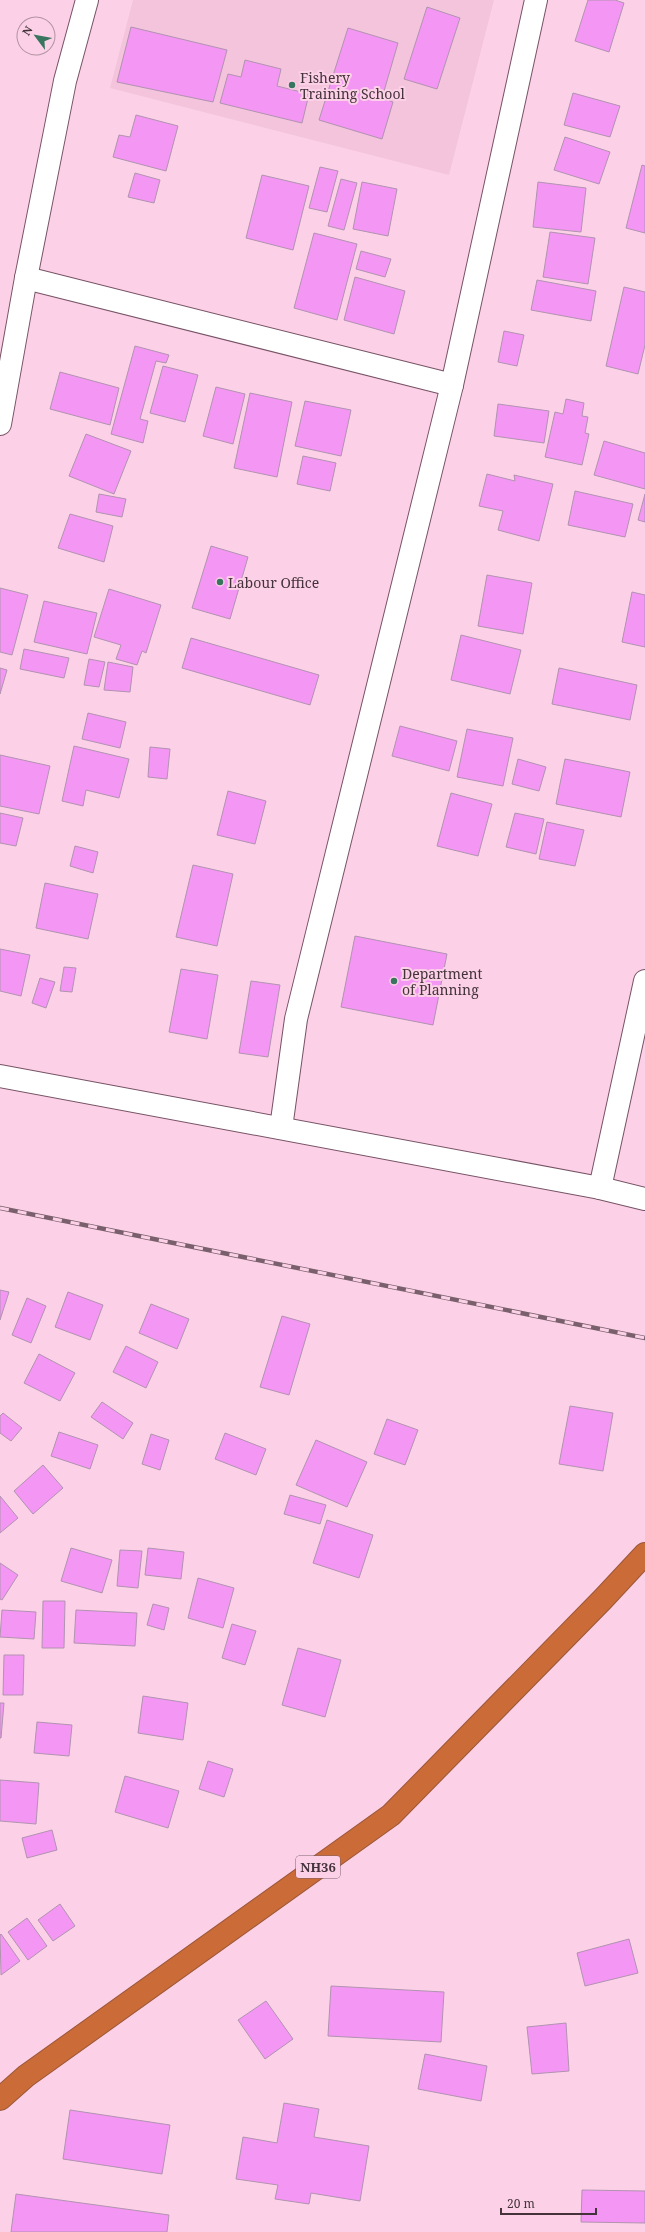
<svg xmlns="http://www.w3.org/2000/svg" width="645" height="2232" font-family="'Noto Serif',serif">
<rect width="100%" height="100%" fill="#fcd1e7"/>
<!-- built -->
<polygon fill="#f4c3dc" points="133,0 494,0 449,175 110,88"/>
<!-- building -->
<g fill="#f496f4" stroke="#b193b0">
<polygon points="588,0 615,0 624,3 609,52 575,41"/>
<polygon points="427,7 460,18 437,89 404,79"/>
<polygon points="131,27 227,50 213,102 117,82"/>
<polygon points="348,28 398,43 382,98 393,102 382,139 319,120"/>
<polygon points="245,60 281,69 277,86 309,94 302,123 220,103 228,74 241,77"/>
<polygon points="573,93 620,106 610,137 564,125"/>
<polygon points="136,115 178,126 166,171 113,157 119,135 130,137"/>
<polygon points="565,137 610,152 599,184 554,170"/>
<polygon points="642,165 645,166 645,233 626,228"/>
<polygon points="320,167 338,171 327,212 309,208"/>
<polygon points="135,173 160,180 154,203 128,197"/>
<polygon points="262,175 309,186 293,250 246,238"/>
<polygon points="341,179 357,183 344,230 328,226"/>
<polygon points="362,182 397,189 388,236 353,229"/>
<polygon points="538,182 586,188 581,232 533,227"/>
<polygon points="550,232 595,238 588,284 543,277"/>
<polygon points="314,233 357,244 337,320 294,308"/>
<polygon points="361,251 391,259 385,277 356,269"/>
<polygon points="355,277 405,291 394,334 344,320"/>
<polygon points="537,280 596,291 591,321 531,310"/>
<polygon points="624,287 645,292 645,345 638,374 606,366"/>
<polygon points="504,331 524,335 517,366 498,362"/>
<polygon points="135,346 169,355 166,363 156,361 140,419 148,421 143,443 111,434"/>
<polygon points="163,366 198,375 185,422 150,413"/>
<polygon points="60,372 119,388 110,425 50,409"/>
<polygon points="216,387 245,394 233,444 203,436"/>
<polygon points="250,393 292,402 277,477 234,468"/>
<polygon points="566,399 584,403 582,416 588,417 585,433 589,434 582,465 545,457 555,412 563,414"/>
<polygon points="305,401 351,410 341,456 295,446"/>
<polygon points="498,404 549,411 544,443 494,436"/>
<polygon points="86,434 131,451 114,494 69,476"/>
<polygon points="604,441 645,453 645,489 594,475"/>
<polygon points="303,456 336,463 330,491 297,484"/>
<polygon points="487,474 515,481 514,475 553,484 539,541 498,530 503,511 479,506"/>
<polygon points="575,491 633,504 625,537 568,525"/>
<polygon points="99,494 126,499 122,517 96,512"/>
<polygon points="645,494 645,522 638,520"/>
<polygon points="70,514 113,526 104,562 58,548"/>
<polygon points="211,546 248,557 230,619 192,608"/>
<polygon points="487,575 532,583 523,634 478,626"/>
<polygon points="0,588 28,595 12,655 0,652"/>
<polygon points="109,589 161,605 146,653 142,651 137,665 116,659 121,645 94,637"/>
<polygon points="632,592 645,595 645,647 622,642"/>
<polygon points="44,601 97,613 87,654 34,642"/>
<polygon points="461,635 521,650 510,694 451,680"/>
<polygon points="191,638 319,675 310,705 182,668"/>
<polygon points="24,649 69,658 64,678 20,669"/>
<polygon points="89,659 105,662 99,687 84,685"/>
<polygon points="108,662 133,667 130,692 104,690"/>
<polygon points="0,668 7,670 0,694"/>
<polygon points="559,668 637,685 630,720 552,704"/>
<polygon points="88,713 126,722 120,748 82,739"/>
<polygon points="400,726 457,741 449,771 392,756"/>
<polygon points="467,729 513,738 503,786 457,777"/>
<polygon points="74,746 129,759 119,798 86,790 83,806 62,801"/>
<polygon points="150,747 170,749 167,779 148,777"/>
<polygon points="0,755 50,766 39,814 0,806"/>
<polygon points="518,759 546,767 539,791 512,784"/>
<polygon points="565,759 630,772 621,817 556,804"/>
<polygon points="228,791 266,801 255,844 217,835"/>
<polygon points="451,793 492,804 478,856 437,846"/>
<polygon points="0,813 23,818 16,846 0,843"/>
<polygon points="515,813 544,819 536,854 506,847"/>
<polygon points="547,822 584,830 575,866 539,859"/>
<polygon points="75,846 98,852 93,873 70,866"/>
<polygon points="193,865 233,874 217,946 176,937"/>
<polygon points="45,883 98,894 88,939 36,928"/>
<polygon points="355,936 447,954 433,1025 341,1007"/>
<polygon points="0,949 30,955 21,996 0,991"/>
<polygon points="64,967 76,968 72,992 60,991"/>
<polygon points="181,969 218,975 207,1039 169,1032"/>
<polygon points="40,978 55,982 46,1008 32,1003"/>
<polygon points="251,981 280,985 268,1057 239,1053"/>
<polygon points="0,1290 9,1292 0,1320"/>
<polygon points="68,1292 103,1305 90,1340 55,1327"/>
<polygon points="27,1298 46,1306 31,1343 12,1335"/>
<polygon points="151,1304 189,1319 177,1349 139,1333"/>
<polygon points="282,1316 310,1324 289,1395 260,1387"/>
<polygon points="126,1346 158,1362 146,1388 113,1372"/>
<polygon points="39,1354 75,1373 60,1401 24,1383"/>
<polygon points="102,1402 133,1423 123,1439 91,1417"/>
<polygon points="570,1406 613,1413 603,1471 559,1464"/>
<polygon points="3,1413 22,1428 11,1441 0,1433 0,1416"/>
<polygon points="387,1419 418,1430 405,1465 374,1454"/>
<polygon points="59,1432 98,1445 90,1469 51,1456"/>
<polygon points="225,1433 266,1449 256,1475 215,1459"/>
<polygon points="151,1434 169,1440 160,1470 142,1464"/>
<polygon points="316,1440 367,1462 347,1507 296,1485"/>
<polygon points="43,1465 63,1488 33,1514 14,1491"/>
<polygon points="290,1495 326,1505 320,1524 284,1514"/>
<polygon points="0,1496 18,1518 0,1533"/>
<polygon points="327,1520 373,1535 359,1578 313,1563"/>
<polygon points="71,1548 112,1560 102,1593 61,1581"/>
<polygon points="148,1548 184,1552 181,1579 145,1575"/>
<polygon points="120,1550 142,1551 138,1588 117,1586"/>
<polygon points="0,1563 18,1575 2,1600 0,1599"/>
<polygon points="198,1578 234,1588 223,1628 188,1618"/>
<polygon points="43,1601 65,1601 64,1648 42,1648"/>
<polygon points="153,1604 169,1608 164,1630 147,1625"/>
<polygon points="2,1610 36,1612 34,1639 0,1637"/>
<polygon points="76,1610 137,1613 135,1646 74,1643"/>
<polygon points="232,1624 256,1631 245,1665 222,1658"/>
<polygon points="298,1648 341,1660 325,1717 282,1705"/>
<polygon points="4,1655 24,1655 23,1695 3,1695"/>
<polygon points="143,1696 188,1703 183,1740 138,1733"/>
<polygon points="0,1703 4,1703 1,1738 0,1738"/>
<polygon points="37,1722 72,1725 69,1756 34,1753"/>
<polygon points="208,1761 233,1769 224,1797 199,1789"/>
<polygon points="125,1776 179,1791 168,1828 115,1812"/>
<polygon points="0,1780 39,1783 36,1824 0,1821"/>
<polygon points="52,1830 57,1850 27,1858 22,1838"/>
<polygon points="60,1904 75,1926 53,1941 38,1920"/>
<polygon points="27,1918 47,1946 28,1960 8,1932"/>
<polygon points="1,1934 20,1961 1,1975 0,1935"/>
<polygon points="629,1939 638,1973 585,1986 577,1953"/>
<polygon points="331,1986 444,1992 441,2042 328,2036"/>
<polygon points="266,2001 293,2039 265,2059 238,2020"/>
<polygon points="566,2023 569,2071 532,2074 527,2027"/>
<polygon points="425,2054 487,2066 481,2101 418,2089"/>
<polygon points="284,2103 319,2109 314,2137 369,2146 360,2201 311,2193 309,2204 275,2199 278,2185 236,2179 243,2137 277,2143"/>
<polygon points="70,2110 170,2125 162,2174 63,2159"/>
<polygon points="582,2190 645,2191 645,2223 581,2222"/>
<polygon points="16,2194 169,2215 167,2232 11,2232"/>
</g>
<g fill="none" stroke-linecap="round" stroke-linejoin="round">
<!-- minor casing -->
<g stroke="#775365" stroke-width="24">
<g id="minor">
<polyline points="26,278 452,385"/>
<polyline points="0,424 26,278 65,81 87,0"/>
<polyline points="0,1076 600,1188 645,1199"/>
<polyline points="281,1128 296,1019 452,385 536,0"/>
<polyline points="600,1188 645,981"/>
</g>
</g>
<!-- highway casing -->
<g stroke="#9b5739" stroke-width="24">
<polyline id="highway" points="0,2099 26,2076 391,1815 603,1599 645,1554"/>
</g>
<!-- minor -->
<use href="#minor" stroke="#fff" stroke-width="22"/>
<!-- highway -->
<use href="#highway" stroke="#ca6b38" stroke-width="22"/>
<!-- rail casing -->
<g stroke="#79606c" stroke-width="4.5">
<polyline id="rail" points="0,1208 645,1338"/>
</g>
<!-- rail -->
<use href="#rail" stroke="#fcd1e7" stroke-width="3" stroke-dasharray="9" stroke-linecap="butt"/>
</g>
<!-- markers -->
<g fill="#39745e" stroke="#fcd1e7" stroke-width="1.5">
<circle cx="292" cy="85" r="4"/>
<circle cx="220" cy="582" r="4"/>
<circle cx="394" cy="981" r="4"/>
</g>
<g text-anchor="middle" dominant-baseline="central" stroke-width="4" stroke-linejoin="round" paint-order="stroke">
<!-- shield labels -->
<rect fill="#fcd1e7" stroke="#7b626f" stroke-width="1" x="296" y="1856" width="44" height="22" rx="3"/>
<g font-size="13" font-weight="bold" fill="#44333b">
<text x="318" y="1867">NH36</text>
</g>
<!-- poi labels -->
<g font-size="14" fill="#44333b" stroke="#fcd1e7" text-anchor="start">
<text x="300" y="77">Fishery<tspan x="300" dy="16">Training School</tspan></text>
<text x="228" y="582">Labour Office</text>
<text x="402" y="973">Department<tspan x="402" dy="16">of Planning</tspan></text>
</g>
</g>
<!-- north arrow -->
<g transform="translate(36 36) rotate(302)"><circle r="19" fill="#fcd1e7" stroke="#b292a2"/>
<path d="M0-3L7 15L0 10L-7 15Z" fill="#39745e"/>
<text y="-6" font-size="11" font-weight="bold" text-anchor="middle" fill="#44333b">N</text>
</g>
<!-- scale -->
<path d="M501 2208v6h95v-6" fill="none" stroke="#44333b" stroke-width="2"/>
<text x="507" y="2208" font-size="12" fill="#44333b" stroke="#fcd1e7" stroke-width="3" paint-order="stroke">20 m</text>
</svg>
